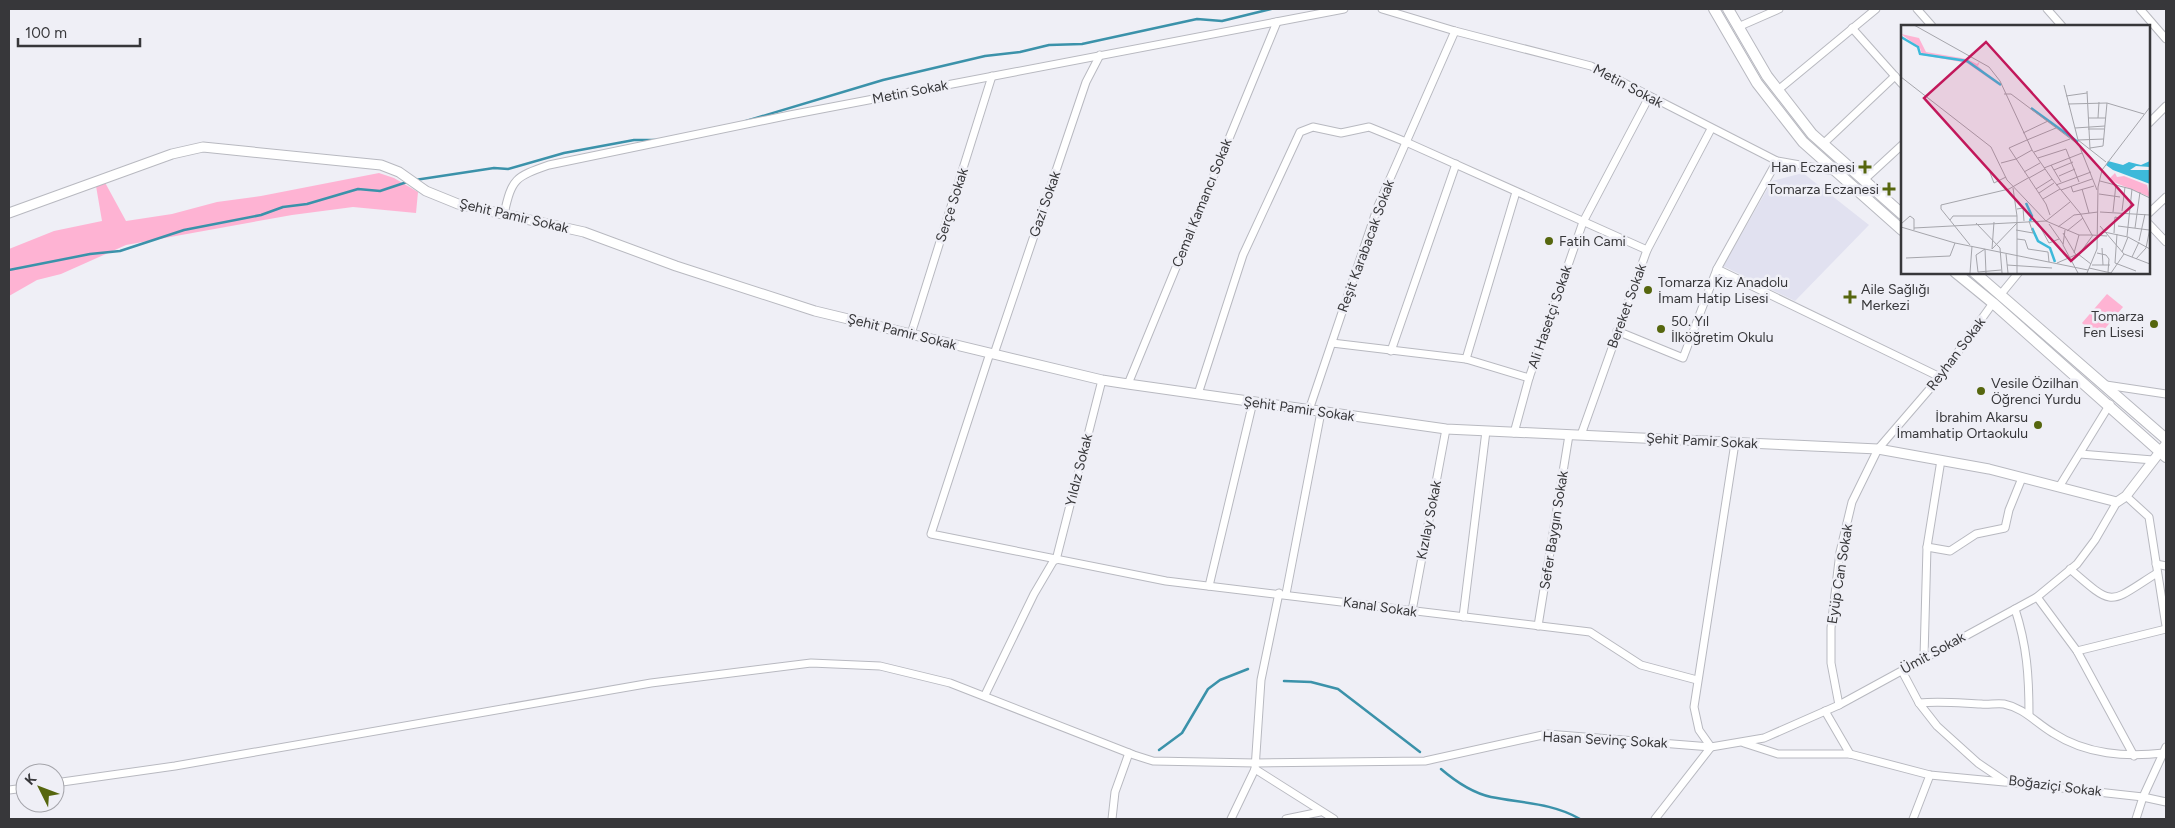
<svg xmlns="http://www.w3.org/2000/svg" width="2175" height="828" font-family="Figtree,sans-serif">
<rect width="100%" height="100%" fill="#efeff6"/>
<!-- built -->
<polygon fill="#e1e1f0" points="1803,173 1869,225 1795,301 1723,266 1772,181"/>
<!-- green -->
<g fill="#feb3d3">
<polygon points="379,173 394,178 418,192 416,213 353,207 292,215 126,245 61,274 37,280 9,296 9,249 54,231 102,221 95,180 102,177 126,221 172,214 217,202 261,196"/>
<polygon points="2107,294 2123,307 2098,337 2082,323"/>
</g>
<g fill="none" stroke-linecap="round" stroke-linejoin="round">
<!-- stream -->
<g stroke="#3b92aa" stroke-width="2.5">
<polyline points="746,121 883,80 985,56 1020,52 1049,45 1082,44 1197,19 1222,21 1271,9"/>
<polyline points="415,180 494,168 508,169 564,153 634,140 657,140"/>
<polyline points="9,270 90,254 120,251 184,230 261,215 283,207 307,204 358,189 380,191 407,182"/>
<polyline points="1284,681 1311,682 1338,689 1420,752"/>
<polyline points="1159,750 1182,733 1208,689 1220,680 1248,669"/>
<path d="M1441,769C1455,781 1473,793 1491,797C1521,803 1553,803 1580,819"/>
</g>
<!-- minor casing -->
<g stroke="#b8b9c0" stroke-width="9">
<g id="minor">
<polyline points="1382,9 1455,31 1591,66 1777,161 1834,171"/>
<polyline points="1917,9 1932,26"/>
<polyline points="2047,9 2062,26"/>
<polyline points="2140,9 2166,39"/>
<polyline points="1738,27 1779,9"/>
<polyline points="1852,28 1902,84"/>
<polyline points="1778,90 1876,9"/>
<polyline points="2149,123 2166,106"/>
<polyline points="1823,144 1895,76"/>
<polyline points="1864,180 1902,145"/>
<polyline points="2149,213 2166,197"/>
<path d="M504,214C512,178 515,177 549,165L790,115L1344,9"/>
<polyline points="2149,224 2166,242"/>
<polyline points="1717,269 1940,377"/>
<polyline points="2001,294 2019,272"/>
<polyline points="1617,331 1683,358 1717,269 1777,161"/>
<polyline points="911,334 992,76"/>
<polyline points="1332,343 1466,359 1529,378"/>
<polyline points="1391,351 1456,164"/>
<polyline points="990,353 931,534 1166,581 1590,632 1641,665 1697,680"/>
<polyline points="994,354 1086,82 1100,55"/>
<polyline points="1466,359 1516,192"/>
<polyline points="1128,384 1277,22"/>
<polyline points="2106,385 2166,394"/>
<polyline points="1198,394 1243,255 1300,132 1313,127 1341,133 1369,127 1406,142 1647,250"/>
<polyline points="1309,410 1378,206 1455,31"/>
<polyline points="1514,433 1529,378 1583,222 1649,97"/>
<polyline points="1581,435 1647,250 1711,129"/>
<polyline points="2080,454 2153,460"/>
<polyline points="2059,487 2110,404"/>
<polyline points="2126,496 2149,517 2166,626"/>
<polyline points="1927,547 1950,551 1976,534 2005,528 2009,510 2022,478"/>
<polyline points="1056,560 1102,380"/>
<polyline points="2156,564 2166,566"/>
<path d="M2070,569C2115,608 2108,604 2157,573"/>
<polyline points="1209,586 1253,402"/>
<polyline points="1286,594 1321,412"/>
<polyline points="2037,597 2077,651 2134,756"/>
<path d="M2015,609C2027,646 2029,676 2029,715"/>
<polyline points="1412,611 1446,429"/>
<polyline points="1463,617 1486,431"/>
<polyline points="1538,626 1569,435"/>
<polyline points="2077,651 2166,629"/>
<polyline points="1924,657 1927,547 1941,460"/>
<polyline points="1902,671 1919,703 1937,726 1978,763 2006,782 2143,797 2166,802"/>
<polyline points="985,695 1034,594 1054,560"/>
<path d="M1919,703C1940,701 1959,703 1981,704C1988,705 1996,703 2004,704C2024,708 2036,723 2053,733C2087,755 2126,757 2164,753"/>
<polyline points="1839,705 1831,663 1831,628 1840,552 1852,502 1878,449 1940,377 1993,303"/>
<polyline points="1825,711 1850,754"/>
<polyline points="1744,743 1778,754 1850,754 1930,775 2004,782"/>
<polyline points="1711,747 1699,730 1694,707 1735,443"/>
<polyline points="1255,769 1334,819"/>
<polyline points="55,783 175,766 651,683 811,663 880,666 950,683 1134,755 1153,761 1256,763 1425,761 1547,734 1711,747 1764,738 1839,705 2037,597 2077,564 2095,540 2117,502"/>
<polyline points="9,790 25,788"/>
<polyline points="1112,819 1115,792 1129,753"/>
<polyline points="1231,819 1255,769 1261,680 1279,593"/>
<polyline points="1286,819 1320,812"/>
<polyline points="1655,819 1711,747"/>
<polyline points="1913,819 1930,775"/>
<polyline points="2136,819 2143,797 2166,747"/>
</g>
</g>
<!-- tertiary casing -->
<g stroke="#b8b9c0" stroke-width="11">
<polyline id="tertiary" points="9,213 172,154 203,147 381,165 399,172 426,191 458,204 584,232 676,266 815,311 1102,380 1128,384 1446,429 1878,449 1989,469 2117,502 2126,496 2166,444"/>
</g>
<!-- secondary casing -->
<g stroke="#b8b9c0" stroke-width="12">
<g id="secondary">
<polyline points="1714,9 1757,83 1803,142 1902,230"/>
<polyline points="1728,9 1767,76 1812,134 1902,214"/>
<polyline points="1955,272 1993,303 2166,457"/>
<polyline points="1974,272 2166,439"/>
</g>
</g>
<!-- minor -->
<use href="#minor" stroke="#fff" stroke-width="7"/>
<!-- tertiary -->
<use href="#tertiary" stroke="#fff" stroke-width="9"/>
<!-- secondary -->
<use href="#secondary" stroke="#fff" stroke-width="10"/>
</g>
<!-- markers -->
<g fill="#56660e" stroke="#efeff6" stroke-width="2">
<path d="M1862.5 159.5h5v5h5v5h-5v5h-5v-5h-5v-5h5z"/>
<path d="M1886.5 181.5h5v5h5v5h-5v5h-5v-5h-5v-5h5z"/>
<circle cx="1549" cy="241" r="5"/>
<circle cx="1648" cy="290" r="5"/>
<path d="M1847.5 289.5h5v5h5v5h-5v5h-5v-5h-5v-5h5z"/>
<circle cx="2154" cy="324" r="5"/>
<circle cx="1661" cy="329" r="5"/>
<circle cx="1981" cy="391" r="5"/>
<circle cx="2038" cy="425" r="5"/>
</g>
<g text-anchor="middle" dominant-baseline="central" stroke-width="5" stroke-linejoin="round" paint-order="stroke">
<!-- street labels -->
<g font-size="14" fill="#37373a" stroke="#efeff6">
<text transform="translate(1628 86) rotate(28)">Metin Sokak</text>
<text transform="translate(910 92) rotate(-11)">Metin Sokak</text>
<text transform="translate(1202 203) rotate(-68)">Cemal Kamancı Sokak</text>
<text transform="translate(1045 204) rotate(-71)">Gazi Sokak</text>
<text transform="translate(952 205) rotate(-72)">Serçe Sokak</text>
<text transform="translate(514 216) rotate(13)">Şehit Pamir Sokak</text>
<text transform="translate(1366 246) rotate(-70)">Reşit Karabacak Sokak</text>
<text transform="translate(1627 306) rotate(-70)">Bereket Sokak</text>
<text transform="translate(1550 317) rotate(-71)">Ali Hasetçi Sokak</text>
<text transform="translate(902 332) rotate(14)">Şehit Pamir Sokak</text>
<text transform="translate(1956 354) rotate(-53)">Reyhan Sokak</text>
<text transform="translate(1299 409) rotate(8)">Şehit Pamir Sokak</text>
<text transform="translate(1702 441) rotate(3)">Şehit Pamir Sokak</text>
<text transform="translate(1079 470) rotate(-76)">Yıldız Sokak</text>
<text transform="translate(1429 520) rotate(-79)">Kızılay Sokak</text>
<text transform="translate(1554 530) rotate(-81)">Sefer Baygın Sokak</text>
<text transform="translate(1840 574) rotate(-81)">Eyüp Can Sokak</text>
<text transform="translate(1380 607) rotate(8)">Kanal Sokak</text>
<text transform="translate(1933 653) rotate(-29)">Ümit Sokak</text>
<text transform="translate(1605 740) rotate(3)">Hasan Sevinç Sokak</text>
<text transform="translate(2055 786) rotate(7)">Boğaziçi Sokak</text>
</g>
<!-- poi labels -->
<g font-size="14" fill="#37373a" stroke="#efeff6" text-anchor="start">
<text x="1855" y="167" text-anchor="end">Han Eczanesi</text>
<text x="1879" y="189" text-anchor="end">Tomarza Eczanesi</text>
<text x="1559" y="241">Fatih Cami</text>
<text x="1658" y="282">Tomarza Kız Anadolu<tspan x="1658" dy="16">İmam Hatip Lisesi</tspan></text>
<text x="1861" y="289">Aile Sağlığı<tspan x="1861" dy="16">Merkezi</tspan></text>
<text x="2144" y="316" text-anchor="end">Tomarza<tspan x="2144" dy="16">Fen Lisesi</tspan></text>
<text x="1671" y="321">50. Yıl<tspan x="1671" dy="16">İlköğretim Okulu</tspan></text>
<text x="1991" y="383">Vesile Özilhan<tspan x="1991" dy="16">Öğrenci Yurdu</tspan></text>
<text x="2028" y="417" text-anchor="end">İbrahim Akarsu<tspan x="2028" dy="16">İmamhatip Ortaokulu</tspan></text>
</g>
</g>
<!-- overview -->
<g transform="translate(1901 25)">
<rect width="249" height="249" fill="#efeff6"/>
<path d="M0,9L18,13L25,27L66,34L76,39L79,36L77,41L99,61L66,38L21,30L19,23ZM214,148L216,152L223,151L246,160L249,172L215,158L209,153Z" fill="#feb3d3"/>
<path d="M207,136L222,140L228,137L240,140L249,136V142L235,141L229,145H249V159L212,145L205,140Z" fill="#3db9da"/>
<path fill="none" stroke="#3db9da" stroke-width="2.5" d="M0,12L17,22L19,29L66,36L100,60M130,83L177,117M125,178L131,191L129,196M131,203L137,216L149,223L154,237"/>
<path fill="none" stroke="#a5a5ab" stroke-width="1" d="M13,0L88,42L99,56L131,125L151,154L179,188L191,210L206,211M0,52L90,122L106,155L145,196L178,210H191M163,60L177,115L205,137M186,66L189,124M103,69H110L178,120L196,165M165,71L186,68M167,79L206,78L243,89M187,93H205M197,93L198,77M174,103L204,101M187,104H203M122,108L147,96M126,115L108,123L145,179L149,190M126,115L155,103M177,115L203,114M189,123L202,121L206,78M133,127L169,114M137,133L165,124L178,157M115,134L131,125M100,138L115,134M150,140L160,157M143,143L181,128M88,145L93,158L105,152M153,145L172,137M123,147L139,138M158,151L174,144M128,153L144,144M199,156L230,164L249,173M155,160L190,147M170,161L172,167L193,161M112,163L116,191V248M135,164L151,154M181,164L188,188M160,165L191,154M138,168L153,158M198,169L219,172M142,174L159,164M116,184L122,183L123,196M221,186L224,162M199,187L249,190M212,187L215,159M49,195L52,191H116M136,196L148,218L158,214M75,198L99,223L101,248M0,199L9,191L13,194V205M148,199L162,219M199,201L223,229L249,239M217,201L248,205M0,202L54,218L187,245M157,202L173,190L197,187M13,203L145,196L169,177M234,203L239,167M115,205L132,208L128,196M164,205L162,220L177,248M166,206L182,193M203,207L227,212L249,224M162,208L175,230M213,208L214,192L218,193M216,209L214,238L235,246M226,211L231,164M116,214L124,215L127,224L147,227L148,237M238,216L244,189M69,220L40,184V180L108,164L127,153M201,223L202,240M84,224L75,230L77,247L100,245M84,224L85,248M91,224L116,198M91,224L93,197M221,227L227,212M173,228L178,210M196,228L205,230L208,234L207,247M105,229L107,248M177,229L190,239M231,232L238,217M5,233L49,231L54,218M235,234L245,223L249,203M156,238L179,228L192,210M106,240L151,243M191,240H209M188,243L210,248M69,248L71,221M186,248L196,224L197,162L201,145L249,82M210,248L223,229"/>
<path fill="#c2185b" fill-opacity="0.15" stroke="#c2185b" stroke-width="2.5" d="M85,17L232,180L170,236L23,73Z"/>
<rect width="249" height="249" fill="none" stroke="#37373a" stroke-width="2.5"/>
</g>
<!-- border -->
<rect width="2175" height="828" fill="none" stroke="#37373a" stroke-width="20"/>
<!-- north arrow -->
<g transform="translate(40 788) rotate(312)"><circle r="24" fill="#efeff6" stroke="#a5a5ab"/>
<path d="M0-4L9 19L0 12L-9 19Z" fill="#56660e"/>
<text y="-8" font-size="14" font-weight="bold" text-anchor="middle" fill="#37373a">K</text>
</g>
<!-- scale -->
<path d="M18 38v8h122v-8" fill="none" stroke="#37373a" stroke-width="2.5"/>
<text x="25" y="38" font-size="15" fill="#37373a" stroke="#efeff6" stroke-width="4" paint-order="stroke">100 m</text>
</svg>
